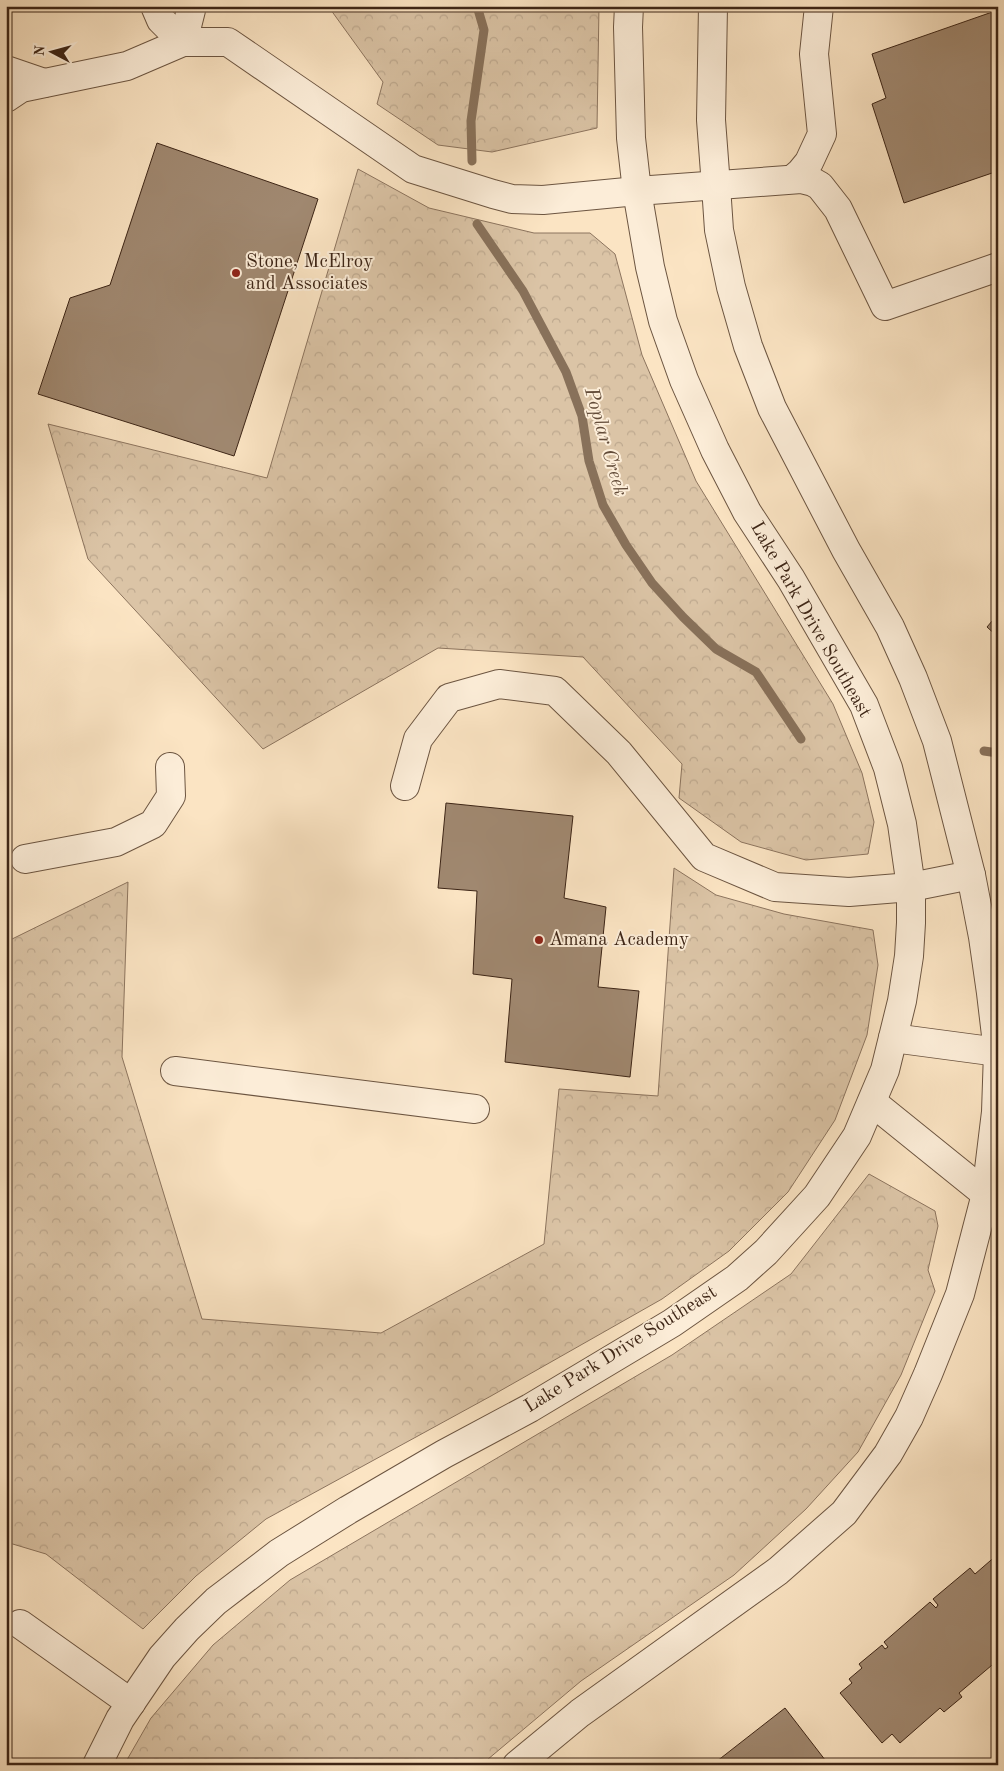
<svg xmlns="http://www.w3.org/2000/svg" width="1004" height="1771" font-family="'Old Standard TT',serif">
<defs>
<pattern id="forest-crowns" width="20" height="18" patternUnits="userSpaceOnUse" patternTransform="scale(1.25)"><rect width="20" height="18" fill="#dbc4a6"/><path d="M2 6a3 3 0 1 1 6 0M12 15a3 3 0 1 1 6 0" fill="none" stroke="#bda88e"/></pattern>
</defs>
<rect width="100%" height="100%" fill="#fbe4c3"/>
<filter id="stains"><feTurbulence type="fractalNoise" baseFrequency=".004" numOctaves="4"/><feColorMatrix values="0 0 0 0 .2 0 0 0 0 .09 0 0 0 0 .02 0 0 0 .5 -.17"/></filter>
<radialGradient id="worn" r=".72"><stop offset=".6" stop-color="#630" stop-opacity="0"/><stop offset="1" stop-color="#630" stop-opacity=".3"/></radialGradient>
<!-- forest -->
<g fill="url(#forest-crowns)" stroke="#8c745e">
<polygon points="328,6 599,6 597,128 492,152 438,145 377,104 383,82"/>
<polygon points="358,169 429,208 534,233 590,233 615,254 642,355 696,481 833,704 862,773 874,822 868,854 806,860 741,842 679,798 682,764 583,657 438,648 263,749 88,559 48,424 267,478"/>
<polygon points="674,868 716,895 784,914 873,930 878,965 867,1035 835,1120 788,1192 729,1251 662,1299 491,1396 266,1519 196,1576 143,1629 46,1554 6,1542 6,942 128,882 122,1057 202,1319 381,1333 544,1244 559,1089 658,1096"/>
<polygon points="869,1174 935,1211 938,1226 928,1270 935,1291 901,1375 858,1452 806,1509 734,1575 581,1681 481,1765 124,1765 151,1718 213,1645 290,1580 672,1355 791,1274"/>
</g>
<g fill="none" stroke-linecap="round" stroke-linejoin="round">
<!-- stream -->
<g stroke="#88715a" stroke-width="9">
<polyline points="472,161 471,121 484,30 477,6"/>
<polyline points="477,224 523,291 566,372 582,416 589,461 603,505 626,545 652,583 683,617 716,649 756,672 801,739"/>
<polyline points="984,751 998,753"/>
</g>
</g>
<!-- building -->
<g fill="#a08870" stroke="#3d2516">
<polygon points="998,10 998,171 904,203 872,104 886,98 872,54"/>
<polygon points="157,143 318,199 234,456 38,394 70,298 110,285"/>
<polygon points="998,614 998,637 987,627"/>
<polygon points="446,803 573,816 564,898 606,907 598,987 639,991 630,1077 505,1062 512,979 473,974 477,891 438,888"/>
<polygon points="998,1554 998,1660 959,1693 962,1697 944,1712 940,1708 900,1743 892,1734 882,1743 840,1693 852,1683 849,1679 862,1668 859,1664 882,1645 885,1649 888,1647 884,1642 930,1602 936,1608 938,1605 933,1599 970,1568 975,1574"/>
<polygon points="785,1708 829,1765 712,1765"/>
</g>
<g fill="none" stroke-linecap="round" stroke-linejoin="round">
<!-- minor casing -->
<g stroke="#6c5541" stroke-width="30">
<g id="minor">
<polyline points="155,6 161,20 183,42"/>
<polyline points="183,42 191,10 189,6"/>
<polyline points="6,70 44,83"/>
<polyline points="6,98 21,88 127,66 183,42 228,42 413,169 493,194 512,199 543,200 637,191 801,179 813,182 820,186 838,209 885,306 998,267"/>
<polyline points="793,179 800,173 809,162 822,134 814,54 819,6"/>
<polyline points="405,786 418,739 449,698 499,684 555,691 619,753 704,857 775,887 849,892 911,887 971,875"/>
<polyline points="25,859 116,842 153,824 171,796 170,767"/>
<polyline points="893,1038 998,1052"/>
<polyline points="175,1071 475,1109"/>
<polyline points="872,1102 986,1194 995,1206"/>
<polyline points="20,1624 131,1703"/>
<polyline points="97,1765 120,1719 162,1657 187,1629 216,1601 279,1553 348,1510 444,1454 530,1408 672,1323 737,1278 766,1252 817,1196 857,1136 885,1070 902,1001 909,956 911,923 911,887 902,824 888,768 864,705 791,579 747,512 715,450 684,380 663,321 650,267 637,191 631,138 628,27 629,6"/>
<polyline points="517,1765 580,1713 778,1571 844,1513 888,1454 909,1417 928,1374 960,1294 986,1194 996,1112 998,1052 991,993 983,937 971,875 937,741 913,678 890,627 846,550 772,408 748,346 731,287 719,230 716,186 711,120 713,6"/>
</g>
</g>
<!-- minor -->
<use href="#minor" stroke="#fcedd8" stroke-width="28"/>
</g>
<!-- markers -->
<g fill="#8f2418" stroke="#fcedd8" stroke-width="2">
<circle cx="236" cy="273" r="5"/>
<circle cx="539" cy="940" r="5"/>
</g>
<g text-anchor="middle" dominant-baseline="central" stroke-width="4" stroke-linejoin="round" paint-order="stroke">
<!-- poi labels -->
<g font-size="19" fill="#3d2516" stroke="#fcedd8" text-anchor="start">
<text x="246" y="262">Stone, McElroy<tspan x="246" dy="22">and Associates</tspan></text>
<text x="549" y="940">Amana Academy</text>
</g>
<!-- street labels -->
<g font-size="19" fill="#3d2516" stroke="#fcedd8">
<text transform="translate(810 620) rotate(60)">Lake Park Drive Southeast</text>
<text transform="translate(621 1350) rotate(-32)">Lake Park Drive Southeast</text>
</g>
<!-- water labels -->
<g font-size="20" font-style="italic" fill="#624b38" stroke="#fcedd8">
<text transform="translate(605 442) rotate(74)">Poplar Creek</text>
</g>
</g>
<!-- margin -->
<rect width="1004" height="1771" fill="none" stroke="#fbe4c3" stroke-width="25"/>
<rect x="8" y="8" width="989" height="1756" fill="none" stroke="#3d2516" stroke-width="2.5"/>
<rect x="12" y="12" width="979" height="1746" fill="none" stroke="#3d2516"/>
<!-- north arrow -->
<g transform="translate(52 52) rotate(276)" stroke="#fcedd8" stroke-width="4" paint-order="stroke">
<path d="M0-4L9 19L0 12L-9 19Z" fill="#3d2516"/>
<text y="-8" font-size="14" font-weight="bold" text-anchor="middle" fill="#3d2516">N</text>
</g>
<rect width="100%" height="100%" filter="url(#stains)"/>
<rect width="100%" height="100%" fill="url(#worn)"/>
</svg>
